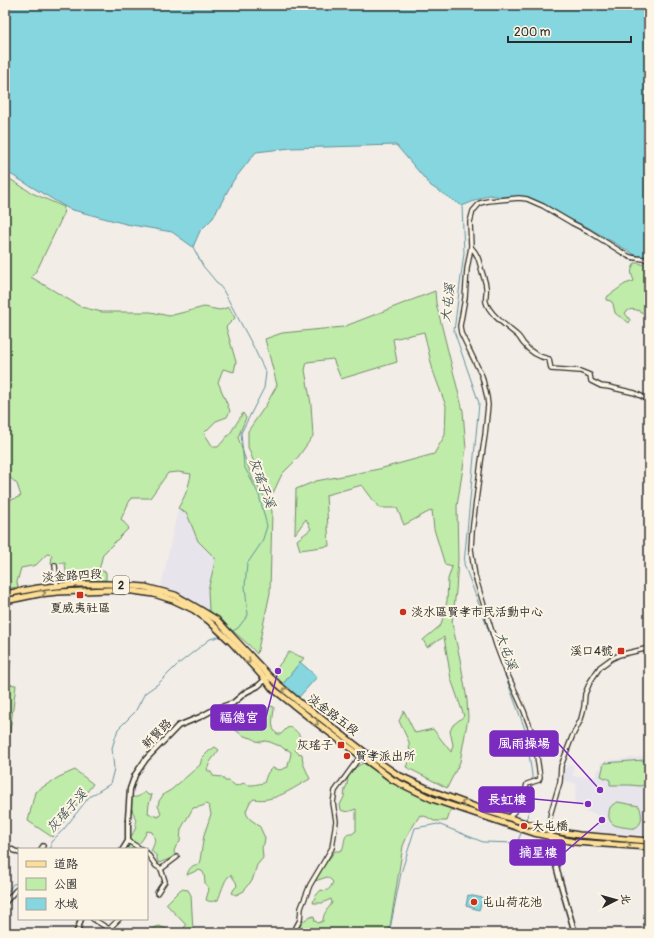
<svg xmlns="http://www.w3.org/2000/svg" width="654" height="938" font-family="Pangolin,'LXGW WenKai TC',sans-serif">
<rect width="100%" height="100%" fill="#f3ede8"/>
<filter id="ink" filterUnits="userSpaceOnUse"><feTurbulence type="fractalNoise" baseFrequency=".025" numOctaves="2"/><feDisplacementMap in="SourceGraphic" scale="8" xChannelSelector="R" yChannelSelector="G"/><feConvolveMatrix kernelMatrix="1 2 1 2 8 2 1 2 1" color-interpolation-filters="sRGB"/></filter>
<g filter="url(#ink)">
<!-- built -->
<g fill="#e8e4ec">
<polygon points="178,508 187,514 198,541 215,557 214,566 208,590 209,610 189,598 161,587"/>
<polygon points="649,755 649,835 595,832 597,814 587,812 583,810 583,807 574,806 577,784 562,780 562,770 571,764 573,765 574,771 573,772 573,776 596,776 596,770 602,768 600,763 608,760 623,759"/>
</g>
<!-- green -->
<g fill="#bfeca9" stroke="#758c6a">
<path d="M5,176L32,193L64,207L63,215L59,224L37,270L31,277L81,307L102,312H151L169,316L204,307L220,310L229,307L235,318L226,327L236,362L234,372L223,369L218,382L230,411L227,417L216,421L204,433L213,447H218L231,432L243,413L246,418L238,437L245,458L253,480L266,499L272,511L270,593L257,654L249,645L209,610L208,590L214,566L215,558L198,541L187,514L178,508C185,497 189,486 191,474L178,472L168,473L150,498H131L121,519L129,528L103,554L99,570L106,572V580L67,582L65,563L51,564L52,555L47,554L36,565L21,568L17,582L18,587L5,589V516L7,514L6,502L21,496L17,484L5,473Z"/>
<path d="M635,263H639L649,267V319C644,312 632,305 625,313L630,320L629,323C625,319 619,317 615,313L613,304L611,301L606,300L608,296L625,284L634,281C631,273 630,271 635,263Z"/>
<polygon points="435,291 436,303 463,411 466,449 457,506 458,559 456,591 452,623 460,659 467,700 468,718 460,762 447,788 406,767 410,758 409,742 399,721 404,711 415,733 433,729 451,752 453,745 450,731 453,725 464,716 451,679 444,637 427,647 423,640 441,625 447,601 448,579 452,567 445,565 434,529 432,510 404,525 397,508 379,508 362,485 326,495 329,546 300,550 297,540 311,529 306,519 295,534 296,489 316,481 379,469 434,454 445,435 446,406 433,371 424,332 393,339 397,362 341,379 333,359 307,362 305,370 311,404 313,436 296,460 282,474 273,493 262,483 248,447 248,431 266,405 277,385 265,339 282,333 343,327"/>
<polygon points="289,652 304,658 283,684 273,673"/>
<polygon points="6,655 11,660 7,684 16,685 8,747 8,760 5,769 5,660"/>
<path d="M271,706L274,707C274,716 269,727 277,734H281L287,728L291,727C303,736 301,737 295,750L298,753L302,754L303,763L310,779C293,788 274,803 254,799L250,802L246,811L247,815L250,819L257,824L260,827L265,838L264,844L262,847L263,858L257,865L252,881L246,887L244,891L236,895L232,893L234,889L237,886L236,882L231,875C230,876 229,876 228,877C225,879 220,895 218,900C213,902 210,902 206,900L209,889L205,883L204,874L202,871L198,870L187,875C189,868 192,865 199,864L200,860L204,835L211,814L209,806L206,804C202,807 198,807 193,808L181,829L180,842L176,846L174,851L175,855L172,858L159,863L157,860V856L151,851C155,843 156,840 152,832L147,831C143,840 140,844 131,849L126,847C128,839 136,832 136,824C136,814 128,806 130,796C137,799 139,796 145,792L148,795H152L149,804L148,813L155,816L159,817L161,813L158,806L159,801L164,794L171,790L200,765L202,758L209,751L215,747L219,750L210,762L207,770L211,772L213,776L222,777L225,781H229L236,786L244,783C250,787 256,784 264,783C266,777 267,772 272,768L280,770L288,767C288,761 291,758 291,752L288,750L284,749L281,746L277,745L270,742L265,741L261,742L256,741L252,738L247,737L242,735L234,729V725L241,723H246L253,721L259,717Z"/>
<polygon points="644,760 649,760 649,784 640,786 630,785 610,785 610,780 601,776 604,763"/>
<path d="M363,763L414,793L452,807L447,821H434L427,817L420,815L408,834L403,846L389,933H318L317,932L314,933H298C301,922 303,919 314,916L315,921L318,923L323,921C323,913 328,909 332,903L331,899L322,903H313C314,897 317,894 321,890C328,892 330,889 333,882L330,879L327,877L315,881C318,869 323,868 329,859C331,856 333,854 335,851H339L342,850C345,844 343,838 348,834H352L356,831V809C350,811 347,813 341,810L340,805L344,797L345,789L347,785L348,775L356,767Z"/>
<polygon points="75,770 93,784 52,837 28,821 35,792 59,777"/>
<path d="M618,802L639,806C642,813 644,825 634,828C631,829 626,827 622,827C619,826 615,826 613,824C610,822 608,817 609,813C609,806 613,804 618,802Z"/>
<polygon points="181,889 188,890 191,895 193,930 192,933 127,933 136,931 144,932 159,926 174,932 183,930 186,925 166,904"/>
</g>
<!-- water -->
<g fill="#85d6df" stroke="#619297">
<polygon points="5,5 649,5 649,259 637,256 587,227 530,201 489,195 462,206 431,186 396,145 291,148 256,152 233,181 213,218 200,231 193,247 172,232 126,224 69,209 5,171"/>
<polygon points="300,662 317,677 299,697 283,684"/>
<polygon points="468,895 483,898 479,910 466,906"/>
</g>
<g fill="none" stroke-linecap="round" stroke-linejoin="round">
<!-- stream -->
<g stroke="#619297" stroke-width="1">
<polyline points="462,206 464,253 454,331 479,403 464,564 526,732 532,775 532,781"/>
<polyline points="193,247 203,266 223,290 252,344 266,373 264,388 241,433 244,466 259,495 267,526 262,542 247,564 245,586 248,615 238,628 231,632"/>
<polyline points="526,820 531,805 532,784"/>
<polyline points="51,849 51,842 64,829 89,797 110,784 114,769 112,748 118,729 135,712 145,693 158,684 177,665 210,639 222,636"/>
<polyline points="5,896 13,884 19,883"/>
<polyline points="391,933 390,929 401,873 415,828 438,824 483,842 517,843 522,831"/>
</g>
<!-- minor casing -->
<g stroke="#2b2b2b" stroke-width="6">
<g id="minor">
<path d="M471,247C480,257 479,263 483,275C484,279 486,283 486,287C487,291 485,298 486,302C489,314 509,328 518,336C520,338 521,340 523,343C529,351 539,357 549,359L551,369L580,371L590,375L591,381L601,386L609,387L635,393L649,400"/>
<polyline points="55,565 57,586"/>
<path d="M508,818L522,803L527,784L539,780L540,777L536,750L531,730L524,711L506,671L496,645L475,576L471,549L472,532L481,462L485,435L488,405L487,397L482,376L461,333L460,326L465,298L467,269L471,247L470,222L473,211L480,203L488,201L519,198L527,199L543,206L572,223L588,231L628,256C635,259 642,258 649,260"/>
<polyline points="548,830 551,812 560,782 561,766 572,737 581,719 584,707 585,694 590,682 600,667 611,659 619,655 649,648"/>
<polyline points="128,841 141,849"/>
<polyline points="5,846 19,853"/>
<polyline points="41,849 43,846"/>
<polyline points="147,853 156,866 161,869 165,881 157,893"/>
<polyline points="161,869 177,857"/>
<polyline points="5,903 15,891 19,888"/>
<polyline points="93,919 109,929 119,919"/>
<polyline points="293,933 300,920 301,908 310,885 332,848 336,821 333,803 335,791 362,754"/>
</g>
</g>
<!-- tertiary casing -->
<g stroke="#2b2b2b" stroke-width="7">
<g id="tertiary">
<polyline points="550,835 551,846 561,885 575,933"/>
<polyline points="123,849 128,841 128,818 130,789 135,775 146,759 178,726 200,717 213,710 233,703 246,692 258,686 267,678"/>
<polyline points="76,933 78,929 81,919"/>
</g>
</g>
<!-- primary casing -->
<g stroke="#2b2b2b" stroke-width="8">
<g id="primary">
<polyline points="5,594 38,588 76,584 109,584 145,587 175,595 199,609 217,620 271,678 300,703 314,713 367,754 398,775 435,792 481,809 548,830 579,835 649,841"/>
<polyline points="5,601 39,594 58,592 109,590 133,591 154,594 173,600 194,610 209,621 231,642 266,680 272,688 310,718 393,780 432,799 534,833 574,842 649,847"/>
</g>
</g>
<!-- minor -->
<use href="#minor" stroke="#fcf5e5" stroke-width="3.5"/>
<!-- tertiary -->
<use href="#tertiary" stroke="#fcf5e5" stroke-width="4"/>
<!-- primary -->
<use href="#primary" stroke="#fdde96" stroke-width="5"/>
</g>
<!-- one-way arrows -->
<defs><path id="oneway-chevron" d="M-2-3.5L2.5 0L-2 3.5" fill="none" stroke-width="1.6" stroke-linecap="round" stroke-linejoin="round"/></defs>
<g stroke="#948460">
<use href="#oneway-chevron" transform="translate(43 593) rotate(-7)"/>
<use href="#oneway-chevron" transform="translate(248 661) rotate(48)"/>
<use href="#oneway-chevron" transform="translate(285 690) rotate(-139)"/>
<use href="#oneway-chevron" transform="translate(316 723) rotate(37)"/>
<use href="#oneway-chevron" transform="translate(464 803) rotate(-160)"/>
<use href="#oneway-chevron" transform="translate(628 845) rotate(3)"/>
</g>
</g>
<!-- markers -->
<g fill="#c8321e" stroke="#fcf5e5" stroke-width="1.5">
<rect x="76" y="591" width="8" height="8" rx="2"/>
<circle cx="403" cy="612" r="4"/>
<rect x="617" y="647" width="8" height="8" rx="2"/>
<rect x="337" y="741" width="8" height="8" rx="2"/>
<circle cx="347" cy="756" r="4"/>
<circle cx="524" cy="826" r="4"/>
<circle cx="474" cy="902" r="4"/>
</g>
<g text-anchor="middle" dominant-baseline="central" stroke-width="4" stroke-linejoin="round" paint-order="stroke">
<!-- shield labels -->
<rect fill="#fcf5e5" stroke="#6a6863" stroke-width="1" x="113" y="576" width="16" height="18" rx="3"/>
<g font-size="11" font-weight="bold" fill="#2b2b2b">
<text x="121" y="585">2</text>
</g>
<!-- street labels -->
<g font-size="12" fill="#2b2b2b" stroke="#fcf5e5">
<text transform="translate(72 576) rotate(-4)">淡金路四段</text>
<text transform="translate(333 715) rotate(37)">淡金路五段</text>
<text transform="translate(157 734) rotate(-45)">新賢路</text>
</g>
<!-- poi labels -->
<g font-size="12" fill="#2b2b2b" stroke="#fcf5e5" text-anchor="start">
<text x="80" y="608" text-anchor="middle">夏威夷社區</text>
<text x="411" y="612">淡水區賢孝市民活動中心</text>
<text x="613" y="651" text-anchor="end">溪口4號</text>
<text x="333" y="745" text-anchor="end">灰瑤子</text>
<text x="355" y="756">賢孝派出所</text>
<text x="532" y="826">大屯橋</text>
<text x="482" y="902">屯山荷花池</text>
</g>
<!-- water labels -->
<g font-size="13" font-style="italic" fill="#425658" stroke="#fcf5e5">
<text transform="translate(448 303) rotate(-83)">大屯溪</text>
<text transform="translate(262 483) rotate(70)">灰瑤子溪</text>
<text transform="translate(506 651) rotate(70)">大屯溪</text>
<text transform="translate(67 811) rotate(-48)">灰瑤子溪</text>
</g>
</g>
<!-- callouts -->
<path fill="none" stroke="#7b2cbf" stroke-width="1.5" d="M278 671L266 717M600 790L558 743M588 804L534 799M602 820L565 852"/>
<g fill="#7b2cbf" stroke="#fcf5e5" stroke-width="1.5">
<circle cx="278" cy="671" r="4"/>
<circle cx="600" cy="790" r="4"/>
<circle cx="588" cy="804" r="4"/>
<circle cx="602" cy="820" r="4"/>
</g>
<g fill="#7b2cbf" stroke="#7b2cbf" stroke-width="1.5">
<rect x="211" y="705" width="55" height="25" rx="4"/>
<rect x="490" y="731" width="68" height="25" rx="4"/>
<rect x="479" y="787" width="55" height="25" rx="4"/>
<rect x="510" y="840" width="55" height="25" rx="4"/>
</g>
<g font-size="13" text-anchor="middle" font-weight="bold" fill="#fff">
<text x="239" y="722">福德宮</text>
<text x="524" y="748">風雨操場</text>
<text x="507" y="804">長虹樓</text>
<text x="538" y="857">摘星樓</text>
</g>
<!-- margin -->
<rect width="654" height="938" fill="none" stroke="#fcf5e5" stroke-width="20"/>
<rect x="10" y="10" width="634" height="918" fill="none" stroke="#2b2b2b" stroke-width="1.5" filter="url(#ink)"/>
<!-- legend -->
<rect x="18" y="848" width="130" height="72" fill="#fcf5e5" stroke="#a8a49b"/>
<rect x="26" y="861" width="20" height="6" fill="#fdde96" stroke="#a8a49b"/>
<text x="54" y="868" font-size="12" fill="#2b2b2b">道路</text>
<rect x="26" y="878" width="20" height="12" fill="#bfeca9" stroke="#a8a49b"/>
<text x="54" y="888" font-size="12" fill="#2b2b2b">公園</text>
<rect x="26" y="898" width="20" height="12" fill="#85d6df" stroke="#a8a49b"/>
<text x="54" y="908" font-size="12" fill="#2b2b2b">水域</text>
<!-- north arrow -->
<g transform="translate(616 900) rotate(84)" stroke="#fcf5e5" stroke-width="3" paint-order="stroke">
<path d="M0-3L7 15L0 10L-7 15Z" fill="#2b2b2b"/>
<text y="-6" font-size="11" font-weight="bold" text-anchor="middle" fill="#2b2b2b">北</text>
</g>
<!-- scale -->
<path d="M508 36v6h123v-6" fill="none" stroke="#2b2b2b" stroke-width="2"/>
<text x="514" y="36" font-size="12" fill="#2b2b2b" stroke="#fcf5e5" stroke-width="3" paint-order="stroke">200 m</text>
</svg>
